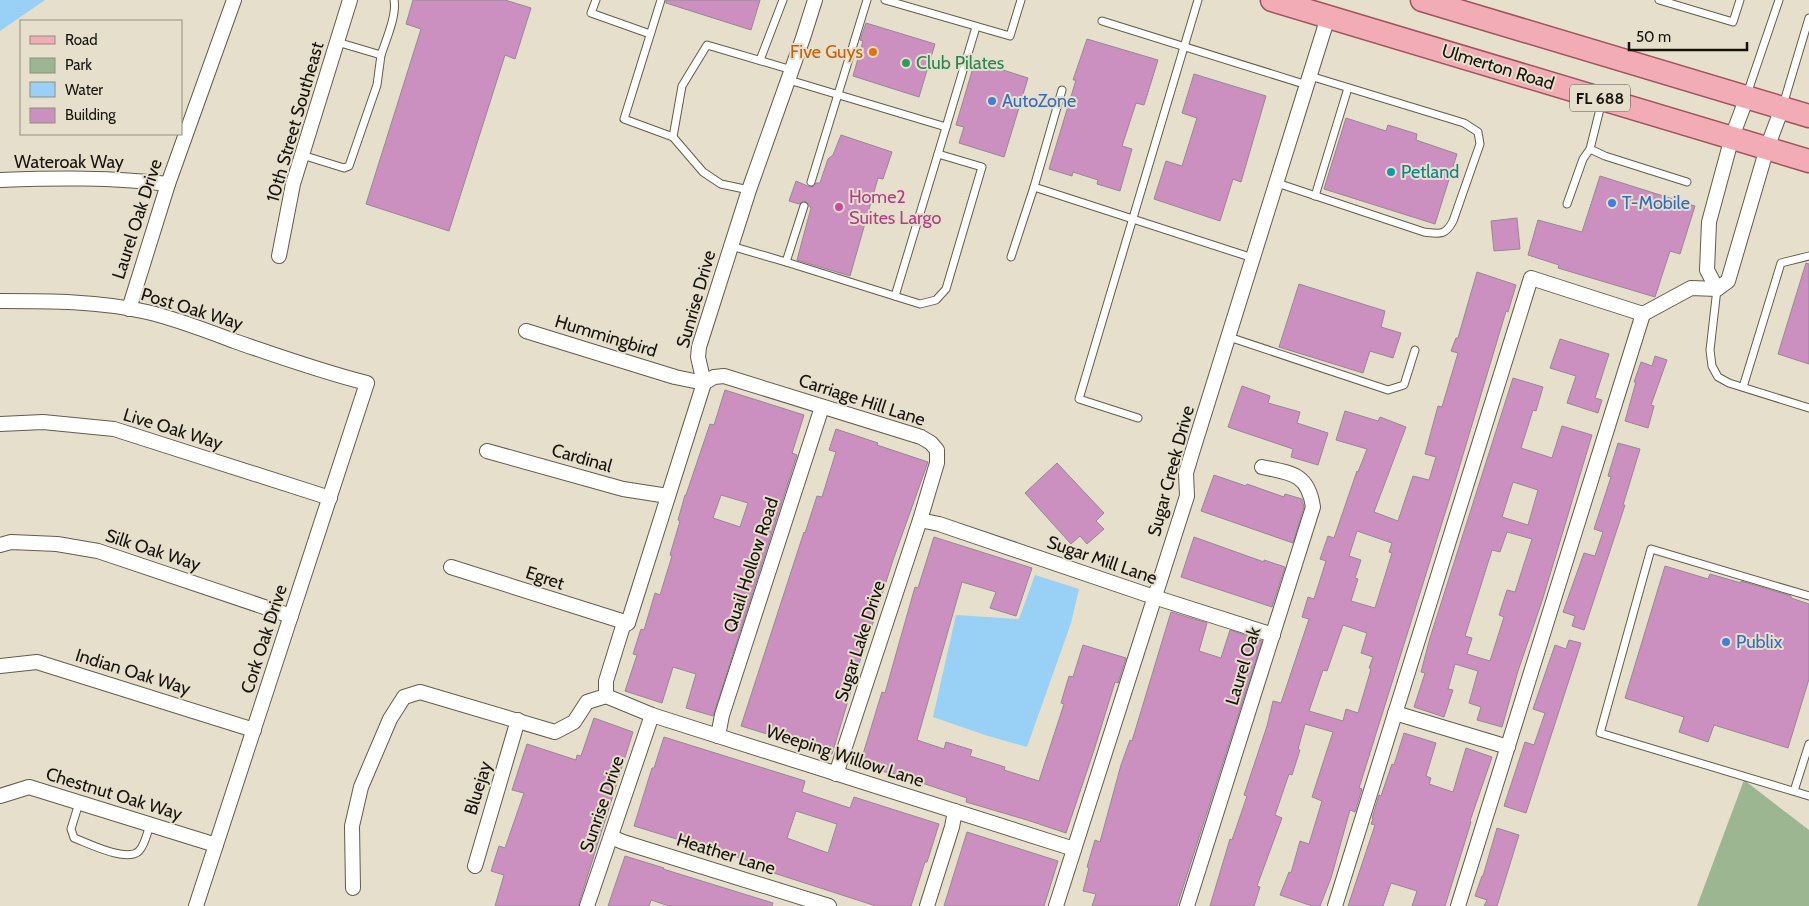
<svg xmlns="http://www.w3.org/2000/svg" width="1809" height="906" font-family="Cabin,sans-serif">
<rect width="100%" height="100%" fill="#e6dfcc"/>
<!-- green -->
<polygon fill="#9cb692" points="1744,780 1809,830 1809,906 1697,906"/>
<!-- water -->
<g fill="#98d1f5">
<polygon points="0,0 45,0 0,31"/>
<polygon points="1035,575 1079,589 1071,623 1027,747 985,735 933,717 956,615 1019,619"/>
</g>
<!-- building -->
<g fill="#cc90c0" stroke="#978794" fill-rule="evenodd">
<polygon points="413,0 505,0 531,8 515,59 505,55 449,231 366,204 421,29 406,24"/>
<polygon points="666,0 760,0 751,30 666,3"/>
<polygon points="866,23 935,44 919,97 853,76 863,41 860,40"/>
<polygon points="1087,39 1158,60 1144,105 1136,103 1122,146 1132,149 1120,191 1097,184 1098,180 1073,172 1072,176 1049,169 1076,80 1073,80"/>
<polygon points="975,61 1028,78 1004,157 959,143 964,127 956,125"/>
<polygon points="1194,74 1266,96 1241,182 1233,179 1220,221 1154,199 1166,161 1182,166 1197,118 1182,113"/>
<polygon points="1346,118 1386,131 1388,125 1417,134 1416,140 1457,154 1435,224 1324,189"/>
<polygon points="841,135 892,152 883,179 878,178 850,276 797,260 811,208 805,201 799,204 789,201 796,181 810,187 814,186 816,183 820,183 828,159 833,155"/>
<polygon points="1600,176 1695,206 1680,254 1670,251 1655,297 1558,268 1559,265 1528,255 1538,220 1582,232"/>
<polygon points="1517,218 1520,249 1494,251 1491,221"/>
<polygon points="1806,263 1809,264 1809,364 1778,354"/>
<path d="M1477,272L1516,285L1508,312L1506,311L1456,478L1359,788L1362,789L1355,812L1350,810L1331,878L1320,906H1312L1280,895L1289,872L1291,873L1300,841L1309,844L1322,801L1312,797L1333,732L1305,724L1298,749L1300,750L1292,775L1289,774L1275,815L1282,818L1257,886L1260,887L1254,906H1210L1230,839L1232,840L1247,796L1244,795L1267,726L1273,701L1281,703L1309,619L1302,617L1308,597L1314,599L1326,561L1320,559L1328,536L1334,538L1357,471L1358,472L1367,449L1336,440L1345,411L1378,421L1380,417L1406,427L1374,512L1398,521L1413,476L1429,480L1436,457L1425,454L1438,406L1442,407L1458,353L1451,351L1456,338H1458ZM1357,531L1392,543L1389,552L1392,553L1375,608L1351,601L1358,579L1355,578L1361,560L1349,556ZM1343,625L1367,633L1361,653L1373,657L1369,668L1371,669L1358,713L1346,709L1343,721L1309,711L1323,670L1327,671Z"/>
<polygon points="1299,284 1385,311 1381,327 1401,333 1393,358 1370,351 1363,373 1279,347"/>
<polygon points="1560,339 1609,354 1595,398 1602,400 1598,413 1567,403 1576,376 1550,368"/>
<polygon points="1655,356 1667,360 1651,405 1654,406 1648,428 1625,421 1636,382 1634,382 1641,362 1652,366"/>
<path d="M1513,378L1543,387L1536,411L1533,410L1521,448L1552,458L1562,426L1592,435L1542,601L1518,671L1502,727L1477,720L1481,707L1469,703L1478,671L1455,664L1448,689L1453,690L1444,717L1414,707L1425,673L1421,672L1430,638ZM1513,482L1538,490L1528,525L1502,517ZM1507,532L1532,539L1515,592L1507,590L1499,615L1504,617L1490,661L1467,654L1472,638L1465,636L1492,550L1500,552Z"/>
<polygon points="1242,386 1270,396 1268,403 1300,412 1297,423 1328,433 1318,465 1291,457 1293,449 1228,427"/>
<path d="M725,390L804,415L792,453L797,455L713,716L686,708L696,674L673,667L662,703L625,691L637,655L633,654L641,629L644,630L655,593L660,595L672,556L670,555L680,521L678,520L685,495H686L710,424L714,425ZM721,495L748,503L740,527L713,518Z"/>
<polygon points="836,429 878,443 877,445 928,462 893,560 863,654 862,654 832,754 741,726 804,532 805,533 817,496 822,497 836,452 829,450"/>
<polygon points="1618,443 1640,449 1623,505 1625,505 1584,630 1572,626 1575,616 1563,612 1584,553 1595,556 1603,532 1594,529 1611,477 1608,476"/>
<polygon points="1057,463 1104,513 1096,521 1104,529 1087,544 1080,536 1071,544 1025,493"/>
<polygon points="1214,475 1246,486 1247,484 1284,497 1285,494 1302,499 1304,507 1293,543 1201,511"/>
<polygon points="934,537 1032,568 1016,616 990,608 996,592 962,582 917,740 944,749 946,742 972,750 970,756 1005,767 1004,770 1039,781 1064,704 1061,703 1069,676 1073,677 1083,645 1126,658 1118,683 1115,682 1094,750 1066,833 1027,820 966,802 967,798 892,773 891,774 860,764 882,692 885,693 915,587 918,588"/>
<polygon points="1194,537 1264,562 1264,560 1285,567 1272,607 1181,577"/>
<polygon points="1665,566 1708,579 1710,574 1741,583 1741,581 1791,596 1791,598 1809,604 1809,679 1788,748 1714,725 1708,742 1679,732 1684,717 1625,698"/>
<polygon points="1171,612 1207,623 1199,651 1221,658 1230,630 1262,641 1177,906 1092,906 1096,894 1083,891 1089,868 1087,867 1095,840 1100,842 1121,765 1130,740 1132,741"/>
<polygon points="1569,640 1581,643 1526,813 1504,806 1525,742 1534,745 1545,713 1533,709 1555,645 1566,649"/>
<polygon points="594,718 633,732 578,906 495,906 504,875 491,871 499,846 505,848 524,793 512,790 527,744 576,760 577,755 581,756"/>
<polygon points="1404,733 1436,743 1426,776 1431,778 1429,784 1453,792 1466,748 1492,757 1470,821 1471,822 1445,906 1412,906 1417,891 1391,883 1383,906 1348,906 1375,825 1371,824 1373,819 1372,818 1379,795 1381,796 1392,764 1394,765"/>
<path d="M664,737L805,781L802,792L850,808L854,797L939,824L927,862H925L911,906H876L749,865L750,861L710,849L709,851L682,843L683,841L634,826L652,768H654ZM796,811L837,824L828,853L787,838Z"/>
<polygon points="1497,828 1519,835 1497,906 1484,906 1487,900 1475,896 1482,876 1483,876"/>
<polygon points="967,832 1058,861 1044,906 944,906"/>
<polygon points="625,856 664,868 663,869 773,903 772,906 669,906 651,900 649,906 608,906"/>
</g>
<g fill="none" stroke-linecap="round" stroke-linejoin="round">
<!-- lane casing -->
<g stroke="#625c4b" stroke-width="9">
<g id="lane">
<polyline points="596,0 591,13 650,34"/>
<polyline points="661,0 624,119 673,137 703,172 721,184 749,190"/>
<polyline points="885,0 1010,36 1021,0"/>
<polyline points="1659,0 1733,22 1740,0"/>
<polyline points="1102,21 1307,85"/>
<path d="M381,55C386,40 397,15 394,0"/>
<polyline points="760,60 783,0"/>
<polyline points="789,80 946,127"/>
<polyline points="1062,90 1034,187 1253,258"/>
<polyline points="1747,94 1779,0"/>
<polyline points="1783,105 1809,18"/>
<polyline points="673,137 682,86 707,45 792,70"/>
<polyline points="1590,149 1605,156 1687,182"/>
<polyline points="302,155 344,168 349,166 377,85 381,55 337,42"/>
<polyline points="811,182 867,0"/>
<path d="M1277,183L1424,232C1440,234 1445,236 1453,221L1480,144L1478,132L1464,123L1310,76"/>
<polyline points="1315,196 1348,88"/>
<polyline points="1567,204 1583,159 1590,149 1602,101"/>
<polyline points="731,246 786,262 804,206"/>
<polyline points="1011,257 1034,187"/>
<polyline points="786,262 920,304 936,300 946,289 982,167 938,154 976,27"/>
<polyline points="1717,289 1710,350 1712,366 1718,377 1729,383 1809,408"/>
<polyline points="895,296 938,154"/>
<polyline points="1229,337 1388,390 1404,385 1415,350"/>
<polyline points="1743,387 1781,263 1809,256"/>
<polyline points="1138,418 1079,399 1198,0"/>
<polyline points="1809,596 1651,549 1600,733 1809,796"/>
<polyline points="1794,791 1809,744"/>
<path d="M79,803L71,829L74,838C88,843 127,863 139,851C145,845 147,833 150,825"/>
</g>
</g>
<!-- street casing -->
<g stroke="#625c4b" stroke-width="16">
<g id="street">
<path d="M0,180C56,178 112,177 168,184"/>
<polyline points="279,256 293,184 350,0"/>
<polyline points="1717,289 1707,270 1709,222 1732,137 1747,97"/>
<path d="M0,301C49,301 99,301 147,312C177,319 205,330 234,341C278,356 322,372 367,383L196,906"/>
<polyline points="129,309 168,184 234,0"/>
<polyline points="1643,314 1691,288 1717,289 1728,281 1767,148 1782,108"/>
<polyline points="526,331 675,377 704,383 714,377 724,376 921,437 931,443 937,450 937,463 920,520 836,774"/>
<polyline points="0,424 43,422 114,429 330,498"/>
<polyline points="487,451 623,489 668,496"/>
<polyline points="920,520 939,524 1154,597 1273,635"/>
<polyline points="0,545 11,542 57,544 98,551 291,616"/>
<polyline points="451,567 628,623"/>
<polyline points="0,666 37,662 254,730"/>
<polyline points="606,696 606,681 623,626 628,623 704,383 698,357 699,347 749,190 803,38 815,0"/>
<polyline points="606,696 652,715 1074,849"/>
<polyline points="1395,713 1508,747"/>
<polyline points="718,736 722,715 822,407"/>
<polyline points="0,796 29,787 216,845"/>
<polyline points="611,837 623,842 829,906"/>
<polyline points="475,866 518,720"/>
<polyline points="353,888 352,826 361,787 390,719 404,697 420,692 555,732 574,722 587,702 606,696"/>
<polyline points="587,906 652,715"/>
<polyline points="927,906 952,827 955,811"/>
<polyline points="1056,906 1187,496 1186,473 1192,453 1328,17"/>
<path d="M1187,906L1313,507C1308,473 1291,473 1262,467"/>
<polyline points="1335,906 1531,278 1643,314 1458,906"/>
</g>
</g>
<!-- primary casing -->
<g stroke="#9f525b" stroke-width="25">
<g id="primary">
<polyline points="1272,0 1809,161"/>
<polyline points="1422,0 1809,116"/>
</g>
</g>
<!-- lane -->
<use href="#lane" stroke="#fff" stroke-width="7"/>
<!-- street -->
<use href="#street" stroke="#fff" stroke-width="14"/>
<!-- primary -->
<use href="#primary" stroke="#f2acb6" stroke-width="22"/>
</g>
<!-- markers -->
<circle fill="#e8710a" stroke="#e6dfcc" stroke-width="2" cx="873" cy="52" r="5"/>
<circle fill="#2e9e5b" stroke="#e6dfcc" stroke-width="2" cx="906" cy="63" r="5"/>
<g fill="#3f7fe0" stroke="#e6dfcc" stroke-width="2">
<circle cx="992" cy="101" r="5"/>
<circle cx="1612" cy="203" r="5"/>
<circle cx="1726" cy="642" r="5"/>
</g>
<circle fill="#0f9aa8" stroke="#e6dfcc" stroke-width="2" cx="1391" cy="172" r="5"/>
<circle fill="#d1479c" stroke="#e6dfcc" stroke-width="2" cx="839" cy="207" r="5"/>
<g text-anchor="middle" dominant-baseline="central" stroke-width="4" stroke-linejoin="round" paint-order="stroke">
<!-- shield labels -->
<rect fill="#e6dfcc" stroke="#545046" stroke-width="1" x="1570" y="84.5" width="60" height="27" rx="4"/>
<g font-size="16" font-weight="bold" fill="#15130c">
<text x="1600" y="98">FL 688</text>
</g>
<!-- food labels -->
<g font-size="18" fill="#c56008" stroke="#e6dfcc" text-anchor="end">
<text x="863" y="52">Five Guys</text>
</g>
<!-- leisure labels -->
<g font-size="18" fill="#27864d" stroke="#e6dfcc" text-anchor="start">
<text x="916" y="63">Club Pilates</text>
</g>
<!-- street labels -->
<g font-size="18" fill="#15130c" stroke="#e6dfcc">
<text transform="translate(1498 67) rotate(17)">Ulmerton Road</text>
<text transform="translate(295 122) rotate(-74)">10th Street Southeast</text>
<text x="69" y="162">Wateroak Way</text>
<text transform="translate(137 219) rotate(-72)">Laurel Oak Drive</text>
<text transform="translate(696 299) rotate(-74)">Sunrise Drive</text>
<text transform="translate(192 309) rotate(17)">Post Oak Way</text>
<text transform="translate(606 336) rotate(17)">Hummingbird</text>
<text transform="translate(862 400) rotate(18)">Carriage Hill Lane</text>
<text transform="translate(173 429) rotate(17)">Live Oak Way</text>
<text transform="translate(582 458) rotate(16)">Cardinal</text>
<text transform="translate(1171 471) rotate(-75)">Sugar Creek Drive</text>
<text transform="translate(153 550) rotate(18)">Silk Oak Way</text>
<text transform="translate(1102 560) rotate(19)">Sugar Mill Lane</text>
<text transform="translate(751 565) rotate(-72)">Quail Hollow Road</text>
<text transform="translate(545 578) rotate(18)">Egret</text>
<text transform="translate(264 639) rotate(-72)">Cork Oak Drive</text>
<text transform="translate(860 641) rotate(-72)">Sugar Lake Drive</text>
<text transform="translate(1243 666) rotate(-73)">Laurel Oak</text>
<text transform="translate(133 672) rotate(17)">Indian Oak Way</text>
<text transform="translate(845 756) rotate(18)">Weeping Willow Lane</text>
<text transform="translate(478 788) rotate(-73)">Bluejay</text>
<text transform="translate(114 794) rotate(17)">Chestnut Oak Way</text>
<text transform="translate(602 804) rotate(-71)">Sunrise Drive</text>
<text transform="translate(726 854) rotate(17)">Heather Lane</text>
</g>
<!-- shop labels -->
<g font-size="18" fill="#366cbe" stroke="#e6dfcc" text-anchor="start">
<text x="1002" y="101">AutoZone</text>
<text x="1622" y="203">T-Mobile</text>
<text x="1736" y="642">Publix</text>
</g>
<!-- culture labels -->
<g font-size="18" fill="#0d838f" stroke="#e6dfcc" text-anchor="start">
<text x="1401" y="172">Petland</text>
</g>
<!-- hotel labels -->
<g font-size="18" fill="#b23c85" stroke="#e6dfcc" text-anchor="start">
<text x="849" y="197">Home2<tspan x="849" dy="21">Suites Largo</tspan></text>
</g>
</g>
<!-- legend -->
<rect x="20" y="20" width="162" height="115" fill="#e6dfcc" stroke="#928d7f"/>
<rect x="30" y="36" width="25" height="8" fill="#f2acb6" stroke="#928d7f"/>
<text x="65" y="45" font-size="15" fill="#15130c">Road</text>
<rect x="30" y="58" width="25" height="15" fill="#9cb692" stroke="#928d7f"/>
<text x="65" y="70" font-size="15" fill="#15130c">Park</text>
<rect x="30" y="82" width="25" height="15" fill="#98d1f5" stroke="#928d7f"/>
<text x="65" y="95" font-size="15" fill="#15130c">Water</text>
<rect x="30" y="108" width="25" height="15" fill="#cc90c0" stroke="#928d7f"/>
<text x="65" y="120" font-size="15" fill="#15130c">Building</text>
<!-- scale -->
<path d="M1629 42v8h118v-8" fill="none" stroke="#15130c" stroke-width="2.5"/>
<text x="1636" y="42" font-size="15" fill="#15130c" stroke="#e6dfcc" stroke-width="4" paint-order="stroke">50 m</text>
</svg>
